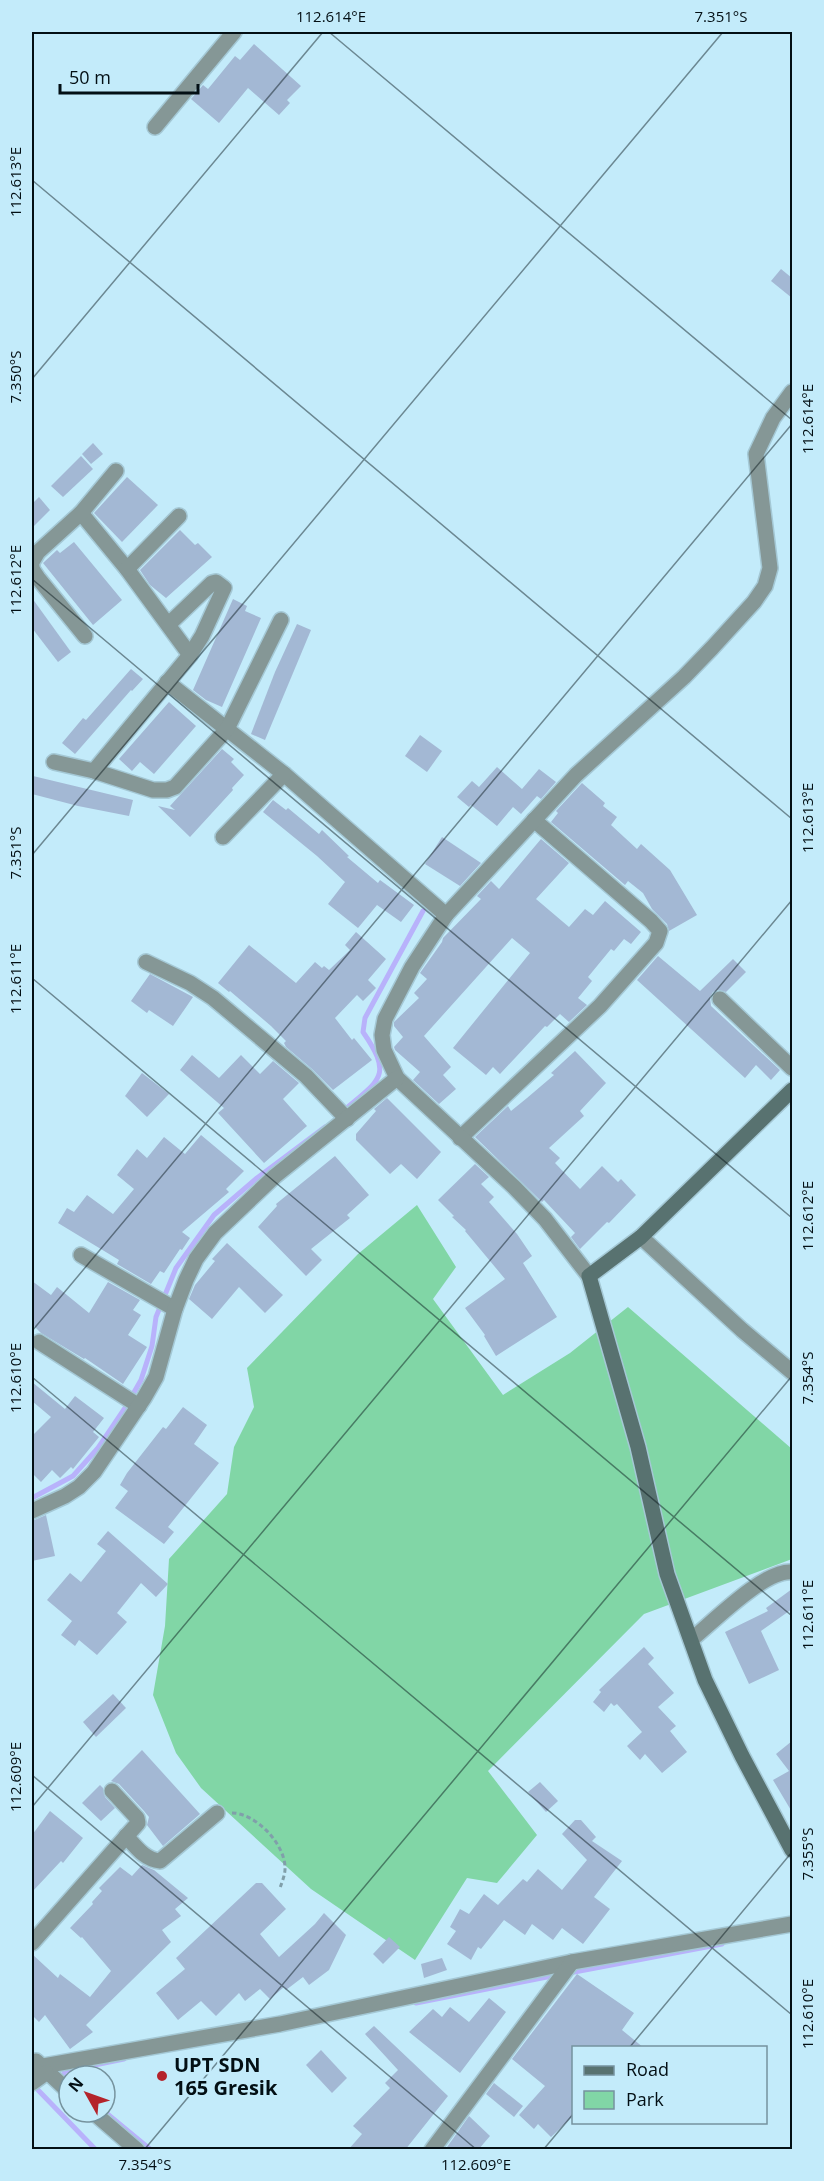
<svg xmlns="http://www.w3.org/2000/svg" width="824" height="2181" font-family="'Open Sans',sans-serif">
<rect width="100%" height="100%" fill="#c3ebfa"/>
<!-- green -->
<polygon fill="#81d6a6" points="417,1205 456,1267 433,1299 503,1395 570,1353 628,1307 792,1449 792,1559 644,1614 488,1771 537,1835 497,1883 467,1878 415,1960 311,1889 201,1788 176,1753 153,1695 165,1626 169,1559 227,1494 234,1447 254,1407 247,1368 358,1254"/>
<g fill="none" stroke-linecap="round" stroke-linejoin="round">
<!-- stream -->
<g stroke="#b8b2fb" stroke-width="5">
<path d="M343,1111C379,1080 394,1077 363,1032L365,1018L423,911"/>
<polyline points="32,1498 73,1476 98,1448 125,1408 141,1380 152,1346 156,1317 176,1268 214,1215 257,1178 325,1127"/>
<polyline points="569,1973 722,1944"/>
<polyline points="416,2003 557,1975"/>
<polyline points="65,2080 62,2078 65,2071 124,2059"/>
<polyline points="38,2090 96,2150"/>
<polyline points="105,2112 151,2150"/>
</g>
</g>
<!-- building -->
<g fill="#a3b8d4">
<polygon points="254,44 301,86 287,100 290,103 279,115 248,88 219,123 191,99 203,85 208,89 235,56 240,60"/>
<polygon points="781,269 792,278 792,298 771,281"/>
<polygon points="93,443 103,454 91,464 82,454"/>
<polygon points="81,456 93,469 63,497 51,486"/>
<polygon points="127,477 158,505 122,542 94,513"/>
<polygon points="39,497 50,510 32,528 32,504"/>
<polygon points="180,530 195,545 198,543 212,557 166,598 150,585 140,570"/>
<polygon points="74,542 122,600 93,625 43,563 57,550 60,553"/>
<polygon points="32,598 71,652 58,662 32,628"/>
<polygon points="233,599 247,606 245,611 261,618 222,707 206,700 193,690"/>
<polygon points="297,624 311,630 265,740 251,734 275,672"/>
<polygon points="131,669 143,679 132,691 131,690 75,754 62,743 83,718 86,720"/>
<polygon points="169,702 196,726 154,774 140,762 132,771 119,759"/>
<polygon points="420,735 442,751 427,772 405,756"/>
<polygon points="222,749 234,759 231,762 244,775 232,788 233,790 190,837 158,806 175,810 170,806"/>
<polygon points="497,767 522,789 539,769 556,782 541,799 537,796 521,814 513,807 497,826 471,805 469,807 457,797 472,781 479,787"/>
<polygon points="33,776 133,800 129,816 78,806 32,794"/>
<polygon points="582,783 605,803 603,806 617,817 611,825 637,849 641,844 670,870 697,915 669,931 667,924 652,909 643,893 628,881 625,885 551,822 558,813 556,811"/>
<polygon points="273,800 286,810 288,808 319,834 322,830 349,856 347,857 378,883 380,880 414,905 401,922 377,905 358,928 328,904 345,882 317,856 263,812"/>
<polygon points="442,837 481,863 460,886 425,864"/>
<polygon points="541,839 569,863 536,899 569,927 585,909 593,915 605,901 641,932 631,944 624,939 614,951 611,949 588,977 592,981 578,998 587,1005 569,1022 560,1014 547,1027 545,1026 500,1074 493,1067 486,1075 453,1048 530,953 512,938 424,1036 451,1067 443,1075 456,1089 439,1104 413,1080 420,1072 395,1050 394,1047 403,1037 394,1026 394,1022 419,998 414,993 427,979 420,973 442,942 443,938 481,899 477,896 491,881 499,889"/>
<polygon points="356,932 386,959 368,980 376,988 363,1001 357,995 335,1018 352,1040 354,1038 372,1060 333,1090 312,1069 286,1047 284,1043 286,1041 271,1026 230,991 229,992 218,983 249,945 296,983 315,962 322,968 324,966 329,970 350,950 345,945"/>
<polygon points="658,956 700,991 733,959 746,972 726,992 718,990 713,992 710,997 711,1006 780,1070 771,1080 756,1065 745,1078 637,980"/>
<polygon points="150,974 193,997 173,1026 149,1010 147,1013 131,1001"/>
<polygon points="575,1051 606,1083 580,1111 584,1116 549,1148 560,1158 555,1163 580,1189 602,1166 618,1182 621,1179 636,1195 609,1223 607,1222 580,1249 571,1237 575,1233 544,1200 542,1202 475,1137 508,1106 511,1111 527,1098 554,1075 551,1073"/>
<polygon points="192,1055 219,1078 241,1055 260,1074 273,1061 299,1083 309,1094 299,1083 283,1099 307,1126 264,1163 218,1113 224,1108 180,1070"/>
<polygon points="142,1073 169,1094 147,1117 125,1096"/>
<polygon points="387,1098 441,1152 417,1179 401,1164 390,1174 356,1140 356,1134 376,1111 374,1109"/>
<polygon points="201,1135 244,1171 226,1189 229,1192 182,1232 190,1238 182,1250 180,1249 164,1273 160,1271 151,1284 117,1264 119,1260 58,1223 67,1208 74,1212 87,1195 113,1214 134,1189 117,1175 137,1149 147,1158 164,1137 185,1154"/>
<polygon points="335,1156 369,1195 347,1215 350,1218 311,1249 322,1260 306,1276 258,1227 277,1206 276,1204"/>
<polygon points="475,1164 489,1177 481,1184 494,1197 489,1202 517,1234 532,1256 523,1263 557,1317 496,1356 484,1336 485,1335 465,1308 505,1279 465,1231 466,1230 452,1217 454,1216 438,1200"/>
<polygon points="227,1243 283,1295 265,1313 239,1287 212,1319 189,1299 195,1285 215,1261 212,1259"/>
<polygon points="32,1281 51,1295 57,1287 89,1313 108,1282 140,1300 133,1310 141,1315 128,1335 147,1347 123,1384 85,1358 84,1359 41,1333 32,1324"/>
<polygon points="32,1382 65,1409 75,1396 104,1418 93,1432 99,1437 73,1469 71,1467 60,1478 52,1470 41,1482 32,1473 32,1436 51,1417 32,1401"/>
<polygon points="183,1407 207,1425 194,1444 219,1463 168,1527 174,1532 164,1544 115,1508 128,1491 120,1485 127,1473 163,1427 166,1429"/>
<polygon points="46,1515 55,1556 32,1561 32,1521"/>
<polygon points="108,1531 168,1584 156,1597 141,1583 117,1613 127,1622 97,1655 79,1640 75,1646 61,1635 72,1621 47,1600 70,1573 81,1582 106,1551 97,1544"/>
<polygon points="792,1589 792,1609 761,1631 779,1670 749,1684 725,1632 768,1611 766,1608"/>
<polygon points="644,1647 654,1658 648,1664 674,1693 658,1707 676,1726 670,1731 687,1752 662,1773 645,1754 640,1760 627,1746 642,1732 617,1704 614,1706 611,1703 604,1712 593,1702 601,1692 599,1690"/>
<polygon points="113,1694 126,1708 96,1737 83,1722"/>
<polygon points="792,1741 792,1812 773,1780 789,1771 776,1754"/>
<polygon points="142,1750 200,1814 163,1846 147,1825 149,1817 144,1811 119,1784 111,1781"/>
<polygon points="540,1782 558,1801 546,1812 528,1792"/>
<polygon points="100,1785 103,1788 105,1797 115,1808 101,1821 82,1803"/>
<polygon points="50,1811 83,1838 63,1863 61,1861 32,1892 32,1835"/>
<polygon points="575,1820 581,1820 596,1837 592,1841 622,1861 594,1897 610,1909 583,1944 562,1928 553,1940 532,1924 525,1935 504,1920 481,1949 478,1947 471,1960 447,1944 456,1931 450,1927 460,1909 469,1914 484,1894 498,1905 523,1879 527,1882 538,1869 562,1890 587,1860 562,1834"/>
<polygon points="142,1865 154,1870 188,1898 175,1909 181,1916 162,1930 171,1942 86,2025 93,2032 70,2049 45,2015 39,2022 32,2015 32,1954 58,1978 60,1974 90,1997 111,1971 82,1937 81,1938 70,1928 93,1904 92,1902 102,1891 99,1888 120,1867 132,1876"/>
<polygon points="256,1883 262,1883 286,1909 260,1934 279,1957 315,1924 324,1913 346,1935 329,1970 309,1985 303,1977 286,1990 284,1987 270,1999 260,1989 245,2001 239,1993 216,2016 201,2001 178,2020 156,1993 185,1969 176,1958"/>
<polygon points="389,1937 400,1947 383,1964 373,1954"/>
<polygon points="442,1958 447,1970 424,1978 421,1964"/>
<polygon points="577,1974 634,2013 622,2030 644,2048 573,2048 573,2116 551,2137 538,2124 534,2129 519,2115 545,2086 512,2059"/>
<polygon points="489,1998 506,2012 460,2073 409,2032 433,2009 442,2017 450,2007 469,2022"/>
<polygon points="374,2026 448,2096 405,2150 348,2150 362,2134 353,2126 390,2088 385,2083 398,2070 365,2034"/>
<polygon points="321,2050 347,2078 332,2093 306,2065"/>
<polygon points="494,2083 523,2106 514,2117 486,2094"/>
<polygon points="469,2116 490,2136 478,2150 445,2150"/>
</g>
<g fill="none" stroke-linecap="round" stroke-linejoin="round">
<!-- street casing -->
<g stroke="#a4c8d5" stroke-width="18">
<g id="street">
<polyline points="155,127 234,32"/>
<polyline points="81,513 127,569 190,655"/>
<polyline points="32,562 38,552 81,513 116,471"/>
<polyline points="32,566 32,569 38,578 85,636"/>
<polyline points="127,569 179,516"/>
<polyline points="167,682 284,774 446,915"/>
<polyline points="54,762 94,771 153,790 167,790 175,787 227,729 281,620"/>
<polyline points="94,771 190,655 202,636 224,588 216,582 212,583 169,624"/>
<polyline points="223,837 284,774"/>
<polyline points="146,962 190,983 213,998 306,1076 347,1119"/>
<polyline points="720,999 792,1068"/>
<polyline points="460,1138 600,1006 656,943 660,931 651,921 534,820"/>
<polyline points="641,1237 742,1330 792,1372"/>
<polyline points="81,1255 175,1309"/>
<polyline points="589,1276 545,1219 514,1187 397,1078 384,1050 382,1035 385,1019 412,967 446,915 576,775 684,677 712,648 754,602 765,586 770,568 756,454 773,418 792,392"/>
<polyline points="39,1342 139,1406"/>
<polyline points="32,1511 65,1496 79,1487 94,1472 144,1398 156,1377 175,1309 186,1280 196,1259 215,1233 275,1176 397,1078"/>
<path d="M691,1640C713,1622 765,1569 792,1572"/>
<path d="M126,1836C136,1847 145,1860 160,1861L217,1813"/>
<polyline points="32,1943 138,1823 137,1818 112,1791"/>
<polyline points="36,2061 69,2092"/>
<polyline points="32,2068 280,2024 572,1962 792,1924"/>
<polyline points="32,2083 46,2073"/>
<polyline points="93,2112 137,2150"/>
<polyline points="432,2150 572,1962"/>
</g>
</g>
<!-- secondary casing -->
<g stroke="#a4c8d5" stroke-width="18">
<polyline id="secondary" points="792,1090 641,1237 589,1276 638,1447 667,1574 705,1680 742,1756 792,1850"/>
</g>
<!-- path -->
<path stroke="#809faa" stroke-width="3" stroke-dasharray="4.5 3" stroke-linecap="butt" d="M232,1813C256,1813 286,1845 285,1869C285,1875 282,1882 280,1888"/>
<!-- street -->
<use href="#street" stroke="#859796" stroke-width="15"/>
<!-- secondary -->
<use href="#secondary" stroke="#587270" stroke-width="15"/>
</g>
<!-- ticks -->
<path fill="none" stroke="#030f14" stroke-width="1.5" stroke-opacity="0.45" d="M329,32L792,420M32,180L792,819M32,379L323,32M32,579L792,1218M32,855L723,32M32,978L792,1616M32,1331L792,424M32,1377L792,2015M32,1775L477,2150M32,1807L792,900M629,2048L792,1852M144,2150L792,1376M543,2150L574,2113"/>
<!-- markers -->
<circle fill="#b4232b" stroke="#c3ebfa" stroke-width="2" cx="162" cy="2076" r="6"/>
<g text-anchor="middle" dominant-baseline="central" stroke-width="5" stroke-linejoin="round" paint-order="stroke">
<!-- poi labels -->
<g font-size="20" font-weight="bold" fill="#030f14" stroke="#c3ebfa" text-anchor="start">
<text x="174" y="2064">UPT SDN<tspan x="174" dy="23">165 Gresik</tspan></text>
</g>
</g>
<!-- border -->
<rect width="824" height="2181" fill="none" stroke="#c3ebfa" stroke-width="66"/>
<!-- legend -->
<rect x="572" y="2046" width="195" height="78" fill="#c3ebfa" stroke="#76939e" stroke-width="1.5"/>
<rect x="584" y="2066" width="30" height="9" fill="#587270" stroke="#76939e" stroke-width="1.5"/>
<text x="626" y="2076" font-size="18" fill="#030f14">Road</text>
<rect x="584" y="2091" width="30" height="18" fill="#81d6a6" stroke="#76939e" stroke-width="1.5"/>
<text x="626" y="2106" font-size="18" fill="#030f14">Park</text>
<!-- north arrow -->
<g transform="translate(87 2094) rotate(310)"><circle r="28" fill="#c3ebfa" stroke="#76939e" stroke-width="1.5"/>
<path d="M0-4.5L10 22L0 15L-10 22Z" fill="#b4232b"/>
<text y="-9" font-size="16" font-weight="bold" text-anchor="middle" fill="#030f14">N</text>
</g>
<!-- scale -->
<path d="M60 84v9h138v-9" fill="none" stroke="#030f14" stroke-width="3"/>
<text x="69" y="84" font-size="18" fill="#030f14" stroke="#c3ebfa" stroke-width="4.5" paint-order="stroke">50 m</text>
<rect x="33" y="33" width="758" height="2115" fill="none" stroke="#030f14" stroke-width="2"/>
<g font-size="15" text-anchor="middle" fill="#030f14">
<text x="331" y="22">112.614°E</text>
<text x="721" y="22">7.351°S</text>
<text transform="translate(16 182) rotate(-90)" y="5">112.613°E</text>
<text transform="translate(16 377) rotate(-90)" y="5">7.350°S</text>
<text transform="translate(808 419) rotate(-90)" y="5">112.614°E</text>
<text transform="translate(16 580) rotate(-90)" y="5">112.612°E</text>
<text transform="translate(808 818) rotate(-90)" y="5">112.613°E</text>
<text transform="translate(16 853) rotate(-90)" y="5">7.351°S</text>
<text transform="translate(16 979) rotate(-90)" y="5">112.611°E</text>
<text transform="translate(808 1216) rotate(-90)" y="5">112.612°E</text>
<text transform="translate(16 1378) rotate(-90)" y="5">112.610°E</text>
<text transform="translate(808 1378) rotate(-90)" y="5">7.354°S</text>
<text transform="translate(808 1615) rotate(-90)" y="5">112.611°E</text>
<text transform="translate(16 1777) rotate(-90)" y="5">112.609°E</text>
<text transform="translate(808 1854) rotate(-90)" y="5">7.355°S</text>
<text transform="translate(808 2014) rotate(-90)" y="5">112.610°E</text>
<text x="145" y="2170">7.354°S</text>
<text x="476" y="2170">112.609°E</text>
</g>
</svg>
